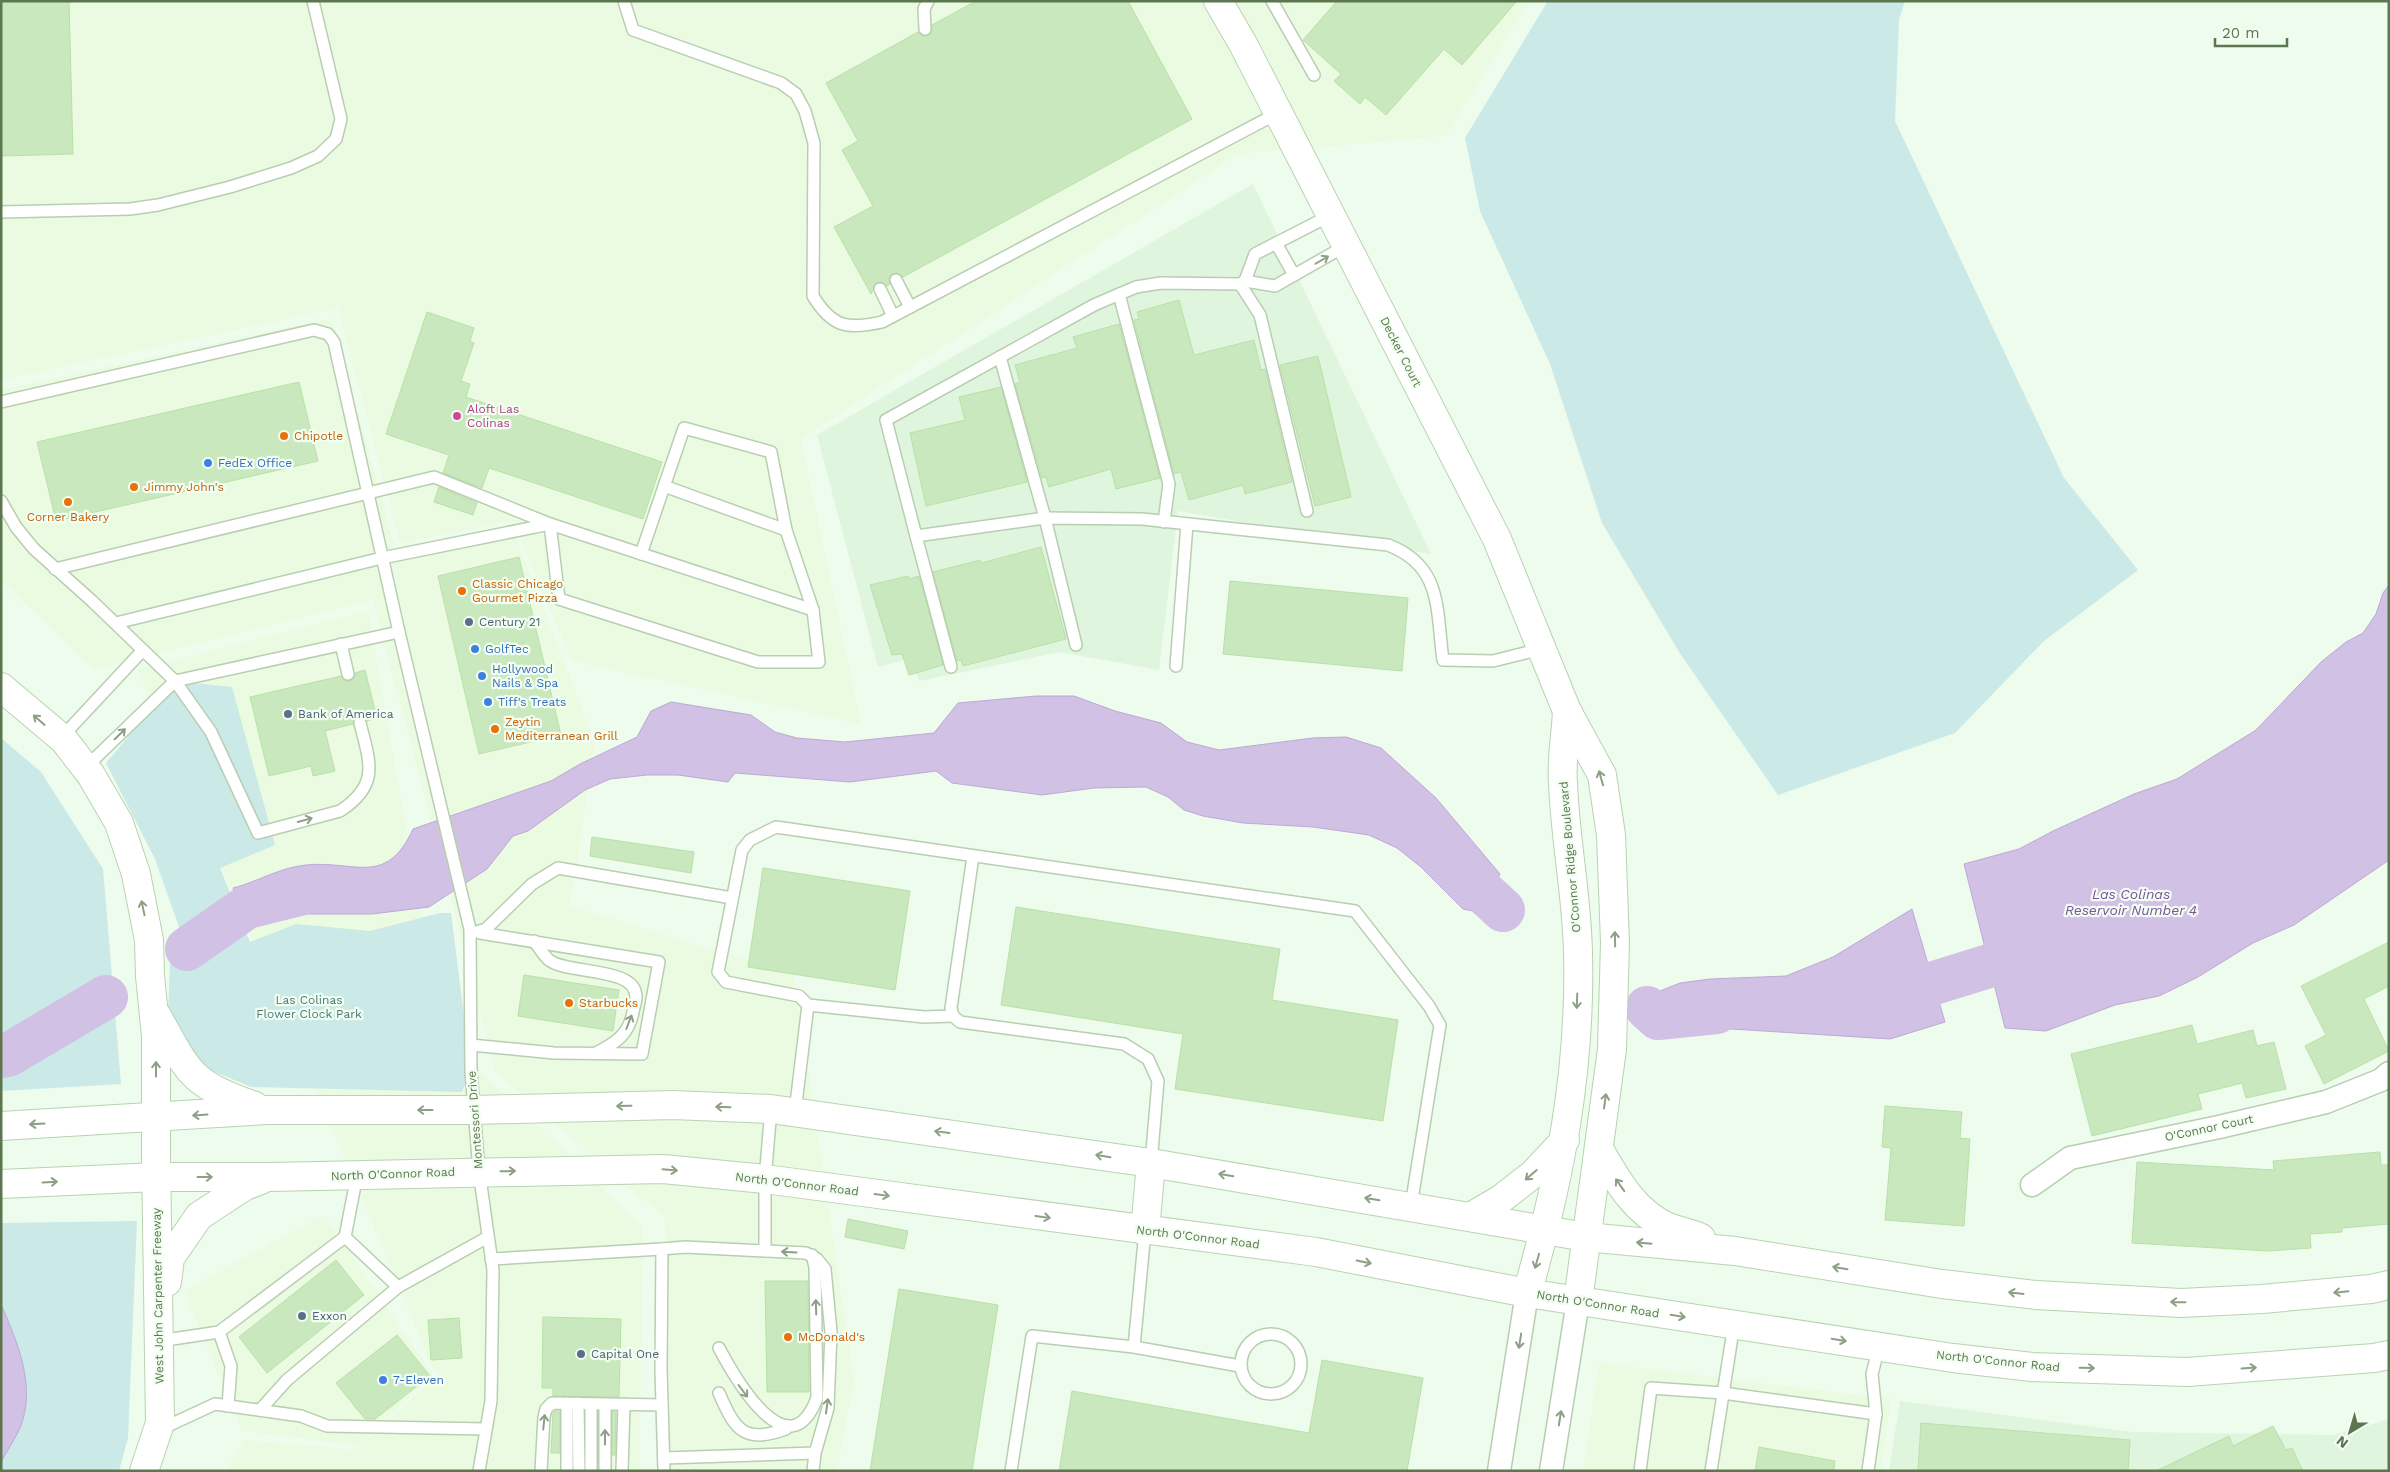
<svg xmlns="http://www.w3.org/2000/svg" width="2390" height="1472" font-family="'Work Sans',sans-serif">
<rect width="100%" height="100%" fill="#edfcec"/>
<!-- residential -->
<g fill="#e0f5de">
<polygon points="1253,184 1431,554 1178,511 1159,670 1060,652 919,681 912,658 878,667 817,435"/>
<polygon points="1900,1401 2132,1432 2333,1435 2389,1419 2389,1471 1889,1471"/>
</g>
<!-- commercial -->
<g fill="#ebfbe1">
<polygon points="1,1 1529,1 1446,136 1238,154 801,439 861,724 572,661 513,521 400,543 338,308 1,380"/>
<polygon points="332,318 395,548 511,525 595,742 570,906 794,974 854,1381 837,1471 664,1471 665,1218 496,1072 373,600 93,670 1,580 1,390"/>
<polygon points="368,611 442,1034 643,1227 639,1471 225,1471 244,1440 354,1450 439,1375 429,1362 415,1325 138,670"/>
<polygon points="324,1215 433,1375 357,1445 242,1431 184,1291"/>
<polygon points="1599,1363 1891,1399 1881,1471 1583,1471"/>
</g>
<!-- green -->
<g fill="#cae9e7">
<polygon points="1548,1 1905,1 1899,20 1895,121 2064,478 2138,570 2044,641 1955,733 1778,795 1681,655 1602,523 1550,364 1480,211 1465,138"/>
<polygon points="175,681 232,687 275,845 220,868 250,942 296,924 370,931 440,913 451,913 471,1071 462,1092 251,1087 201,1066 168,1013 171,942 179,927 155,859 106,763"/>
<polygon points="1,738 41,772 103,869 121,1084 1,1091"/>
<polygon points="137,1221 128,1438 119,1471 1,1471 1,1223"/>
</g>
<!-- water -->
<g fill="#d1c1e5" stroke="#bea8d6">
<polygon points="2389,585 2389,860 2294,925 2253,943 2198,977 2159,996 2115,1005 2046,1031 2005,1028 1964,864 2019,849 2053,831 2134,794 2177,779 2256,730 2321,662 2346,642 2363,633 2376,614 2383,593"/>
<path d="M1036,696H1074L1115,711L1161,723L1187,742L1219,750L1313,738L1346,737L1381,748L1436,798L1500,874L1478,912L1463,909L1421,867L1397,848L1369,835L1313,827L1243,823L1203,816L1184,810L1168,797L1146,787L1094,788L1042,795L952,783L936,771L850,782L735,773L728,782L678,775H647L610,779L585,790L528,831L513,836L487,869L429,907L372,914H309L282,911L249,924L233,888C260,881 278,868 306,865C354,860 386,888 413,829L551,781L580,764L637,737L651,711L671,702L751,715L775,732L797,738L845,742L934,733L958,703Z"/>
<polygon points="1912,909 1945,1022 1890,1039 1669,1025 1658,1018 1660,991 1680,983 1710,979 1786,976 1833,957"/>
<path d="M1,1304C17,1342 37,1386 20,1428C15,1439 7,1451 1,1462Z"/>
</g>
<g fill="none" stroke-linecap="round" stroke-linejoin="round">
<!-- river -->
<g stroke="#d1c1e5" stroke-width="44">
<polyline points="1443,855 1503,910"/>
<polyline points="187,949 247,907 300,894"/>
<polyline points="1876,1001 1989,966 2044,944"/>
<polyline points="1647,1008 1658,1018 1717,1012"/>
<polyline points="1,1056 8,1055 106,997"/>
</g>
</g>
<!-- building -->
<g fill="#cae8be" stroke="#b8e1a6">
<polygon points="1,1 69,1 73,154 1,156"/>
<polygon points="976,1 1128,1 1192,119 903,277 897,273 892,274 889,279 890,284 887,286 881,282 876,283 871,294 834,227 873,206 842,150 858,141 826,83 918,32 922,36 929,36 932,32 932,25"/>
<polygon points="1337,1 1517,1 1462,65 1444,49 1386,115 1365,97 1360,104 1334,81 1341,74 1303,40"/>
<polygon points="1179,300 1194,355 1254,340 1261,370 1265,369 1292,482 1245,494 1243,485 1189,500 1181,472 1174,474 1134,320 1139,319 1137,312"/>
<polygon points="427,312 474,328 470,341 474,343 461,381 470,384 466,397 662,462 643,519 489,468 482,488 443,473 449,455 386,434"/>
<polygon points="1119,324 1160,478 1116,489 1111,469 1049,487 1046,477 1042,478 1015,384 1020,382 1015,365 1077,348 1073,337"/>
<polygon points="1318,356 1351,497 1315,506 1280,365"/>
<polygon points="299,382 318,461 56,521 37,442"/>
<polygon points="1001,387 1027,482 926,506 910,433 965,420 959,397"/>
<polygon points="439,487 477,503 473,515 434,502"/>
<polygon points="1041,547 1066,639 963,666 961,660 957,661 933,572 980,560 981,563"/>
<polygon points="519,557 561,735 479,754 438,576"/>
<polygon points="908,576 909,579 919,576 943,665 909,675 902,654 892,655 870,585"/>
<polygon points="1230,581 1408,598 1402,671 1223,654"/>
<polygon points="365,670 377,718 367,721 359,716 354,718 353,724 325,731 335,771 313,776 311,766 269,776 250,697 341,676 345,681 350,681 355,677 355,673"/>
<polygon points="592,837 694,852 691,873 590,856"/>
<polygon points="763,868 910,891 895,990 748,967"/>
<polygon points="1016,907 1280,949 1272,1000 1398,1020 1383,1121 1175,1089 1183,1034 1001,1005"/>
<polygon points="2389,942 2389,986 2364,999 2389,1051 2324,1084 2305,1046 2326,1035 2301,986"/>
<polygon points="524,975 619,990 613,1031 518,1016"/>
<polygon points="2192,1025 2197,1044 2253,1030 2257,1046 2274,1042 2286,1089 2246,1098 2242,1083 2198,1094 2202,1109 2092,1136 2071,1054"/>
<polygon points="1885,1106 1962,1112 1960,1138 1970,1139 1964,1226 1885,1220 1891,1148 1882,1147"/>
<polygon points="2380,1152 2381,1165 2389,1165 2389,1224 2342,1228 2342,1232 2310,1234 2311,1248 2268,1251 2132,1243 2137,1162 2274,1170 2273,1161"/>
<polygon points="848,1219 908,1231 904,1249 845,1237"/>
<polygon points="336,1260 364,1295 267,1373 239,1337"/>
<polygon points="765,1281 808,1281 809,1392 767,1392"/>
<polygon points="899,1289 998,1305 972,1471 870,1471"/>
<polygon points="543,1317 621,1319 619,1397 553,1396 553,1388 542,1388"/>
<polygon points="459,1318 462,1358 431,1360 428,1320"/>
<polygon points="397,1335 430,1376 375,1419 365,1419 336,1383"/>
<polygon points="1322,1360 1423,1378 1407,1471 1059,1471 1072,1391 1309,1433"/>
<polygon points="555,1411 560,1411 560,1453 551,1453 553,1413"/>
<polygon points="612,1412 616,1412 615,1455 612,1455"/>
<polygon points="1921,1423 2130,1440 2128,1471 1918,1471"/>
<polygon points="2273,1426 2286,1450 2292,1448 2303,1471 2156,1471 2229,1436 2233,1446"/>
<polygon points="1759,1447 1835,1461 1834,1471 1755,1471"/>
</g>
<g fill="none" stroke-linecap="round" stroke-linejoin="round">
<!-- lane casing -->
<g stroke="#b8ceb1" stroke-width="14">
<g id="lane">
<path d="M624,1L633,30L781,83L796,94L805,111L814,143L813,296C832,327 847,330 882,322L1278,113"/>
<polyline points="1272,1 1314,75"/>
<polyline points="925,29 924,9 928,1"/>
<polyline points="1,212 130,209 158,205 230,187 291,168 318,156 336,139 341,119 313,1"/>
<polyline points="1276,243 1294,275"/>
<path d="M1347,245L1275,286L1245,281L1240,284L1161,283L1136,287L1094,305L886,420L916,536L1045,518L1142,519L1388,545C1443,566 1436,610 1443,660L1493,661L1541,649"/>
<polyline points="896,280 910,307"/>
<polyline points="1245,281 1255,254 1331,215"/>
<polyline points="1240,284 1260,315 1307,511"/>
<polyline points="880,289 893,316"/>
<polyline points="1119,294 1169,484 1164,522"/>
<polyline points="1000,357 1045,518 1076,645"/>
<polyline points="1,402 314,330 328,334 334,342 399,632 470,929 471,1071 479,1171 493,1270 491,1401 479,1471"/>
<polyline points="664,486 786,530"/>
<polyline points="1,501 16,527 34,549 92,601 175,681 399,632"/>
<polyline points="916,536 951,667"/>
<polyline points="55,569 434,477 550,524 813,610"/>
<polyline points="116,623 382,558 550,524 559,599 758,662 819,662 813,610 786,530 771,452 684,428 641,554"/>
<polyline points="341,644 348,674"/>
<polyline points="1176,666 1187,524"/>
<polyline points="61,738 143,650"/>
<path d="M85,768L175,681L211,732L258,833L340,811C380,785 370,763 360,723"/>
<polyline points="973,856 951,1008 953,1016 960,1022 1124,1044 1148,1059 1158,1081 1151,1163"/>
<polyline points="477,932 486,929 532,884 558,868 732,898"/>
<path d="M534,941C539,947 543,955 549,960C568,975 636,966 636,997C636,1001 634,1007 633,1012C629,1034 616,1043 596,1053"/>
<polyline points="808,1005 924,1017 953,1016"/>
<polyline points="471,1045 554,1053 642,1054 659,962 480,933"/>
<polyline points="795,1112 808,1005 799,996 726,982 718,972 742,850 750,840 776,827 1355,911 1429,1006 1440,1025 1411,1206"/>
<polyline points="357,1175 345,1237 398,1287"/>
<polyline points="765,1251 765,1179 771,1109"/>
<polyline points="491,1259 662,1249"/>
<polyline points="219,1332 231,1366 228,1406"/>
<circle cx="1271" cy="1364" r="30"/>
<polyline points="159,1341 219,1332 345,1237"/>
<polyline points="1134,1347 1145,1231"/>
<path d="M719,1348C736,1380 789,1472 817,1398L815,1267L812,1255"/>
<path d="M719,1393C735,1430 744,1444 786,1429"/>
<polyline points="567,1403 567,1471"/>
<polyline points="578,1403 579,1471"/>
<polyline points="260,1410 287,1380 398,1287 488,1237"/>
<polyline points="159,1430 215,1404 301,1416 327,1426 486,1429"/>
<polyline points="664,1458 815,1453"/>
<polyline points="541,1471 544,1417 546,1409 552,1403 662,1405"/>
<polyline points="591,1471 591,1404"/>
<polyline points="605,1471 605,1404"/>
<polyline points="622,1471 624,1404"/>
<polyline points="664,1471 661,1370 662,1249 685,1247 806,1253 817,1259 825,1269 831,1332 828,1408 815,1453 813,1471"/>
<polyline points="1011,1471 1032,1336 1134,1347 1240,1366"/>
<polyline points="1640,1471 1651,1388 1723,1393 1876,1414"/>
<polyline points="1711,1471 1734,1324"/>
<polyline points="1868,1471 1876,1414 1872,1374 1879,1347"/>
</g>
</g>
<!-- street casing -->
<g stroke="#b8ceb1" stroke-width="25">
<g id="street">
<polyline points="2032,1185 2070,1158 2219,1127 2326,1102 2381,1080 2389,1073"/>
<polyline points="1499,1471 1527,1293"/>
<polyline points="1551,1471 1578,1301"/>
</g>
</g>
<!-- secondary casing -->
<g stroke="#b9d3b1" stroke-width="30">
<g id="secondary">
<polyline points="1218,1 1243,44 1497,539 1567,711 1602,775 1611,835 1615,943 1612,1049 1578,1301"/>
<polyline points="1,687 64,740 91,775 119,823 136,874 149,940 150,976 156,1036 156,1155 160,1423 144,1471"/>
<path d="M157,1016C189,1073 190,1084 255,1106"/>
<polyline points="1,1126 266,1110 474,1110 673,1105 771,1109 1151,1163 1586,1237 1735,1251 1942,1284 2036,1295 2181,1303 2262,1299 2371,1289 2389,1285"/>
<path d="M1599,1149C1617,1180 1634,1212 1668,1227C1678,1231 1690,1233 1701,1238"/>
<polyline points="1,1184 157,1177 269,1177 663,1169 765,1179 1316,1252 1527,1293 1953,1358 2032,1367 2187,1372 2374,1358 2389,1355"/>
<polyline points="1472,1216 1501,1199 1533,1174 1565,1140"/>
<polyline points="1145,1231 1151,1163"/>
<polyline points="167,1282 170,1258 199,1216 245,1186 261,1180"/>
<path d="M1527,1293C1560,1181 1581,1069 1578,953C1577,896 1565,839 1563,783C1561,759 1566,734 1567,711"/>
</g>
</g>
<!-- lane -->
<use href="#lane" stroke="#fff" stroke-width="11"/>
<!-- street -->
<use href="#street" stroke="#fff" stroke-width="22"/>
<!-- secondary -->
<use href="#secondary" stroke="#fff" stroke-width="28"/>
</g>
<!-- one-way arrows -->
<defs><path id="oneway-shaft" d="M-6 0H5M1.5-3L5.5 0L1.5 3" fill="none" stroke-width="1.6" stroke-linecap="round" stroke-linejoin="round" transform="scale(1.25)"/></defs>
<g stroke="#8d9f84">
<use href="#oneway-shaft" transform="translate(1322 260) rotate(-30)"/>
<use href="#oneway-shaft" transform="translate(39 720) rotate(-139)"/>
<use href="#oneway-shaft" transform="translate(120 734) rotate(-44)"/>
<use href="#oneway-shaft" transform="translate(1601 778) rotate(-106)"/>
<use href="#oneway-shaft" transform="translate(305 820) rotate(-15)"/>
<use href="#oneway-shaft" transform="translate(143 908) rotate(-102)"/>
<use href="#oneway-shaft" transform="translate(1615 939) rotate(-91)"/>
<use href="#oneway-shaft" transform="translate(1577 1001) rotate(92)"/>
<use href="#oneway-shaft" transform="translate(629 1022) rotate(-69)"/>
<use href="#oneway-shaft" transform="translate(156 1069) rotate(-90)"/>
<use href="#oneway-shaft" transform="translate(1605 1101) rotate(-82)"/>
<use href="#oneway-shaft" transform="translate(624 1106) rotate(179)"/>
<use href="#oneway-shaft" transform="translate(723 1107) rotate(-178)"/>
<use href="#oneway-shaft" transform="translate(425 1110) rotate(-180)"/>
<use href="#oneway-shaft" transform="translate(200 1115) rotate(176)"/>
<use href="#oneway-shaft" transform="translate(37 1124) rotate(177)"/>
<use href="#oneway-shaft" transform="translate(942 1132) rotate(-172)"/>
<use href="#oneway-shaft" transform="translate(1103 1156) rotate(-171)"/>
<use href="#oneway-shaft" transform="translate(670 1170) rotate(5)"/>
<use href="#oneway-shaft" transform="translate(508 1171) rotate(-1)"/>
<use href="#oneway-shaft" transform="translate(1226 1175) rotate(-171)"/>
<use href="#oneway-shaft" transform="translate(1531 1175) rotate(139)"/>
<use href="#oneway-shaft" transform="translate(205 1177)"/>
<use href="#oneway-shaft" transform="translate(50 1182) rotate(-3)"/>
<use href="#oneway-shaft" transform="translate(1620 1185) rotate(-125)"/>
<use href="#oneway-shaft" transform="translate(882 1195) rotate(8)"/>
<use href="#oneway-shaft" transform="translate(1372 1199) rotate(-170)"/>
<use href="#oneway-shaft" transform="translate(1043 1217) rotate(8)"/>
<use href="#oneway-shaft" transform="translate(1644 1243) rotate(-175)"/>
<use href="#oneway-shaft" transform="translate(789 1252) rotate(-177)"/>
<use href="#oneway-shaft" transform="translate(1537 1261) rotate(106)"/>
<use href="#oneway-shaft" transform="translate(1364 1262) rotate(11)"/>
<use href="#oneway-shaft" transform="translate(1840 1268) rotate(-171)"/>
<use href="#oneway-shaft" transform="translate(2341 1292) rotate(174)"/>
<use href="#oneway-shaft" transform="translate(2016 1293) rotate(-173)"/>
<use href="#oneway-shaft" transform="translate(2178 1302) rotate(-179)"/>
<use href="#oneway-shaft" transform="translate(816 1307) rotate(-92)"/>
<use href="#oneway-shaft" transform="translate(1678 1316) rotate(9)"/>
<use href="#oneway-shaft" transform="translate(1839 1340) rotate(9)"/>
<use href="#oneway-shaft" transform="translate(1520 1341) rotate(99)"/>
<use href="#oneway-shaft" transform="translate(2087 1368) rotate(1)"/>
<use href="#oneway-shaft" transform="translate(2249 1368) rotate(-4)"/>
<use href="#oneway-shaft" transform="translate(743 1391) rotate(53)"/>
<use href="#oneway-shaft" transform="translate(827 1406) rotate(-82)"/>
<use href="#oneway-shaft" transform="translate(1560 1418) rotate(-81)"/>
<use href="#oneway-shaft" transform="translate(544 1422) rotate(-84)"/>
<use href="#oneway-shaft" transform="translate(605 1437) rotate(-90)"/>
</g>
<!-- markers -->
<circle fill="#d1479c" stroke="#f3fef2" stroke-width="2" cx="457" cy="416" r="5"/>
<g fill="#e8710a" stroke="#f3fef2" stroke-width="2">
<circle cx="284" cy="436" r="5"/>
<circle cx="134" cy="487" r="5"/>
<circle cx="68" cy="502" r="5"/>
<circle cx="462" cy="591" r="5"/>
<circle cx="495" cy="729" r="5"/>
<circle cx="569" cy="1003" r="5"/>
<circle cx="788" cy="1337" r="5"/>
</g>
<g fill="#3f7fe0" stroke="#f3fef2" stroke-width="2">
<circle cx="208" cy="463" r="5"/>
<circle cx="475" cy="649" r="5"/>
<circle cx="482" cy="676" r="5"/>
<circle cx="488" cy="702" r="5"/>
<circle cx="383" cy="1380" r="5"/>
</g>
<g fill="#5c6f8a" stroke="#f3fef2" stroke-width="2">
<circle cx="469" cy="622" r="5"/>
<circle cx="288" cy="714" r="5"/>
<circle cx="302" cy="1316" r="5"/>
<circle cx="581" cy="1354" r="5"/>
</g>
<g text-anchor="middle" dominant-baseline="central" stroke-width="4.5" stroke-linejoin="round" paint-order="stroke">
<!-- street labels -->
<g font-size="12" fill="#5c764f" stroke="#f3fef2">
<text transform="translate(1401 352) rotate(63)">Decker Court</text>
<text transform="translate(1570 857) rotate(-95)">O'Connor Ridge Boulevard</text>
<text transform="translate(475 1120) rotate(-94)">Montessori Drive</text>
<text transform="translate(2209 1128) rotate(-12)">O'Connor Court</text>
<text transform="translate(393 1174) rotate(-2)">North O'Connor Road</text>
<text transform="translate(797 1184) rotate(7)">North O'Connor Road</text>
<text transform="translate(1198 1237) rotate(7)">North O'Connor Road</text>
<text transform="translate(158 1296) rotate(-91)">West John Carpenter Freeway</text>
<text transform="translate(1598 1304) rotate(9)">North O'Connor Road</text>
<text transform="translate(1998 1361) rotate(6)">North O'Connor Road</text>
</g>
<!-- hotel labels -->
<g font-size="12" fill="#b23c85" stroke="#f3fef2" text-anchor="start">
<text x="467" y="409">Aloft Las<tspan x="467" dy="14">Colinas</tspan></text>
</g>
<!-- food labels -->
<g font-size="12" fill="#c56008" stroke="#f3fef2" text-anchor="start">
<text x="294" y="436">Chipotle</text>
<text x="144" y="487">Jimmy John's</text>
<text x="68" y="517" text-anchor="middle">Corner Bakery</text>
<text x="472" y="584">Classic Chicago<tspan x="472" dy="14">Gourmet Pizza</tspan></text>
<text x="505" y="722">Zeytin<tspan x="505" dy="14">Mediterranean Grill</tspan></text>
<text x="579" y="1003">Starbucks</text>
<text x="798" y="1337">McDonald's</text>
</g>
<!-- shop labels -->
<g font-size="12" fill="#366cbe" stroke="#f3fef2" text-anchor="start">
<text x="218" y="463">FedEx Office</text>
<text x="485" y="649">GolfTec</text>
<text x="492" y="669">Hollywood<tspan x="492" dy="14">Nails &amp; Spa</tspan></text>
<text x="498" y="702">Tiff's Treats</text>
<text x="393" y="1380">7-Eleven</text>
</g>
<!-- service labels -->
<g font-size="12" fill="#4e5e75" stroke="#f3fef2" text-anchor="start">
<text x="479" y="622">Century 21</text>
<text x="298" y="714">Bank of America</text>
<text x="312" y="1316">Exxon</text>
<text x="591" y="1354">Capital One</text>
</g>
<!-- park labels -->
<g font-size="12" fill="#48797b" stroke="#f3fef2">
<text x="309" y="1000">Las Colinas<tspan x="309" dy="14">Flower Clock Park</tspan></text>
</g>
<!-- water labels -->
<g font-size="14" font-style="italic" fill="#77549c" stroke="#f3fef2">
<text x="2131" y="894">Las Colinas<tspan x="2131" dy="16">Reservoir Number 4</tspan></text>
</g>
</g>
<!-- border -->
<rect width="2390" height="1472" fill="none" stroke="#5c764f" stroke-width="5"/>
<!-- north arrow -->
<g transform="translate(2350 1432) rotate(218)" stroke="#f3fef2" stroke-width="4" paint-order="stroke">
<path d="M0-4L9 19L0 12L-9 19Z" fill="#5c764f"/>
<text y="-8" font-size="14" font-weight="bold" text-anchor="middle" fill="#5c764f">N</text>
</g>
<!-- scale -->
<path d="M2215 38v8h72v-8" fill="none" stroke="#5c764f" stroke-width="2.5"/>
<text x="2222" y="38" font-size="15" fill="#5c764f" stroke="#f3fef2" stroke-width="4" paint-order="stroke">20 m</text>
</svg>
